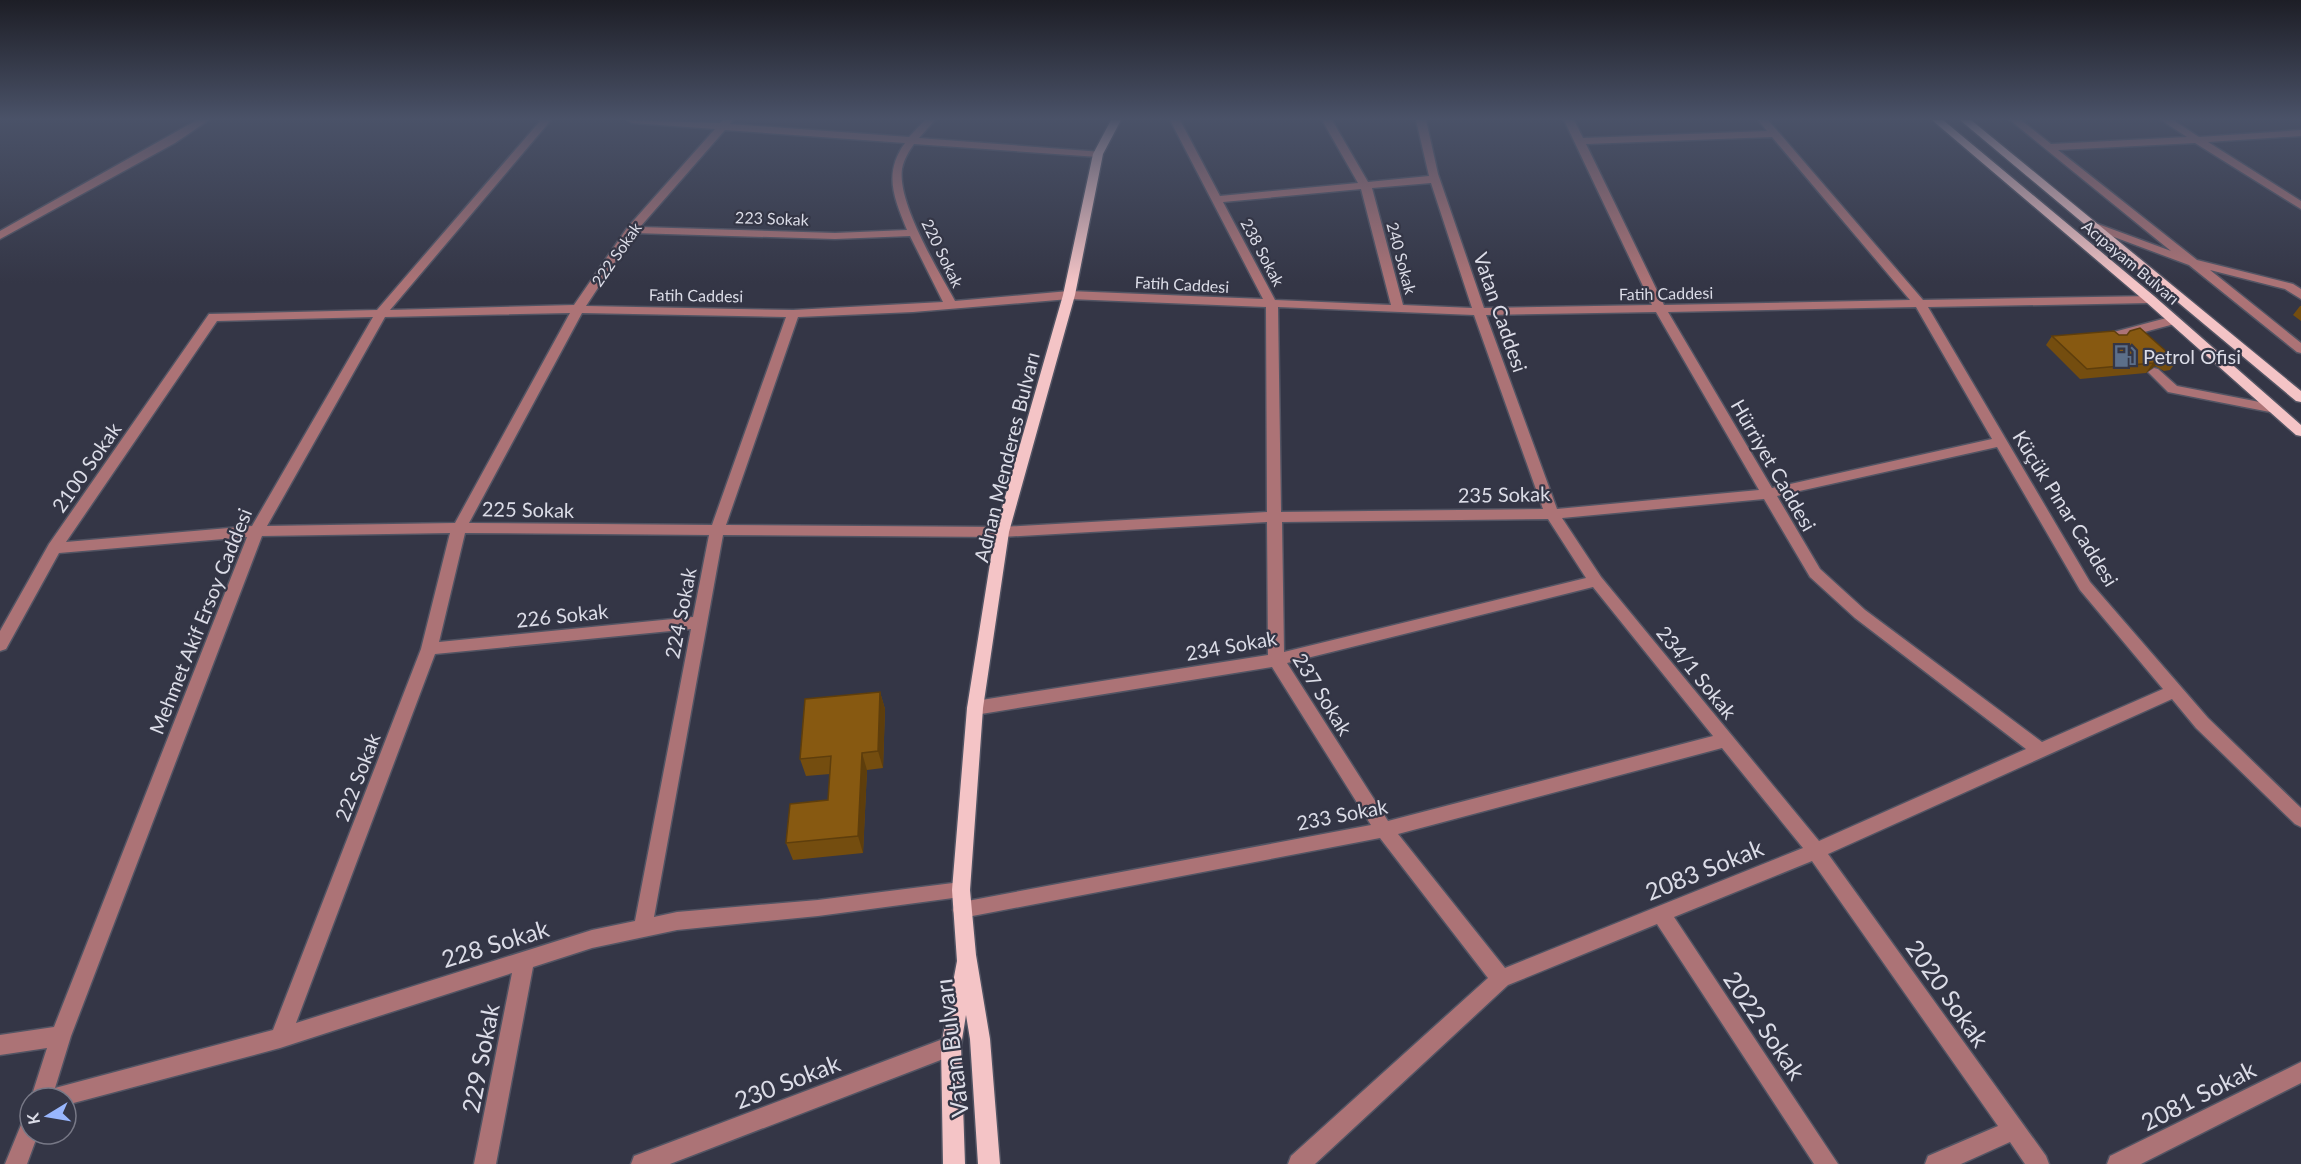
<svg xmlns="http://www.w3.org/2000/svg" width="2301" height="1164" font-family="Lato,sans-serif">
<rect width="100%" height="100%" fill="#343646"/>
<g fill="none" stroke-linecap="round" stroke-linejoin="round">
<!-- minor casing -->
<g stroke="#525463" stroke-width="3">
<g id="minor">
<polygon points="197,120 209,120 175,143 0,239 0,231"/>
<path d="M541,120H551L390,310L574,305L627,228L715,129L632,123L627,120L720,123L723,120H733L730,124L909,137L925,120H935L919,138L1102,152V156L1098,157L914,144C909,151 904,159 902,169C897,203 938,270 955,301L1069,291L1263,299L1170,120H1180L1220,196L1358,183L1322,120H1332L1368,182L1429,176L1416,120H1426L1438,174L1484,308L1652,305L1564,120H1574L1583,138L1767,131L1758,120H1768L1923,300L2154,296V302L2150,303L1928,307L2090,582L2208,718L2301,808V827L2295,824L2196,728L2172,699L1828,854L2046,1156L2049,1164H2025L2010,1142L1961,1164H1925L1928,1156L1998,1126L1812,861L1674,917L1838,1164H1814L1657,924L1508,985L1315,1164H1288L1291,1156L1488,978L1380,838L962,918L955,916L953,910L955,904L962,902L1371,825L1272,667L975,715L969,713L967,708L969,703L975,701L1268,655L1267,522L1002,537L723,535L654,917L677,912L818,900L961,882L968,884L970,890L968,896L818,916L677,930L592,948L533,967L496,1164H474L512,973L280,1048L66,1105V1098H31L47,1048L0,1055V1035L54,1027L247,537L59,553L6,649L0,651V631L49,544L209,314L377,310ZM725,130L905,143C883,173 894,198 907,230L835,233L640,227ZM1772,137L1910,300L1664,305L1586,144ZM1431,183L1472,308L1403,305L1372,188ZM1361,189L1391,305L1275,300L1223,202ZM634,233L835,239L910,236L943,302L793,310L586,306ZM1069,299L1266,307L1267,512L1002,527L726,525L798,317L913,312ZM1278,307L1474,315L1543,509L1281,512ZM1916,307L1992,439L1772,488L1668,312ZM1656,312L1759,490L1557,509L1486,315ZM570,313L455,523L267,526L385,317ZM582,313L786,317L712,525L469,523ZM373,317L252,526L66,542L217,321ZM1997,447L2080,590L2163,689L2042,742L1865,610L1820,569L1777,496ZM1764,499L1810,577L1855,618L2026,749L1819,841L1601,577L1562,518ZM1548,519L1586,578L1284,652L1282,522ZM450,533L421,649L273,1030L55,1088L71,1036L262,536ZM465,533L709,535L693,617L439,642ZM1593,587L1713,736L1388,821L1287,663ZM691,629L635,921L592,930L296,1023L435,654ZM1722,748L1803,848L1505,968L1398,834Z"/>
<polygon points="2010,120 2021,120 2051,144 2187,137 2161,120 2173,120 2199,137 2301,130 2301,136 2208,142 2301,201 2301,209 2195,143 2058,150 2197,260 2293,284 2301,289 2301,299 2285,289 2210,270 2301,343 2301,353 2297,352 2189,265 2090,228 2090,224 2098,224 2171,251"/>
<polygon points="2174,316 2178,317 2178,323 2122,338 2121,342 2113,342 2108,336 2110,333"/>
<polygon points="2154,368 2158,369 2177,386 2275,405 2282,409 2275,413 2168,392 2148,372"/>
<polygon points="951,1036 958,1039 961,1046 958,1053 951,1056 670,1164 631,1164 634,1156 642,1153"/>
<polygon points="2301,1062 2301,1083 2141,1164 2107,1164 2110,1156"/>
<polygon points="30,1116 30,1134 38,1134 27,1164 5,1164 23,1120"/>
</g>
</g>
<!-- major casing -->
<g stroke="#525463" stroke-width="3">
<g id="major">
<polygon points="1111,120 1121,120 1103,154 1075,295 1009,532 983,708 970,890 976,955 990,1039 1000,1164 978,1164 970,1039 966,1015 961,1046 965,1164 943,1164 941,1046 957,961 952,890 967,708 995,532 1063,295 1093,154"/>
<polygon points="1932,120 1943,120 2154,296 2301,425 2301,436 2296,435 2146,302"/>
<polygon points="1960,120 1971,120 2301,391 2301,402 2296,401"/>
</g>
</g>
<!-- minor -->
<use href="#minor" fill="#ac7376" fill-rule="evenodd"/>
<!-- major -->
<use href="#major" fill="#f4c4c6" fill-rule="evenodd"/>
</g>
<!-- wall -->
<g fill="#744d0f">
<polygon points="2300,306 2301,306 2301,321 2293,315"/>
<polygon points="2127,335 2177,361 2170,370 2164,371 2155,366 2146,373 2080,379 2046,345 2052,336"/>
<polygon points="880,692 885,709 883,768 867,770 863,853 793,860 786,843 828,800 830,774 806,776 800,759"/>
</g>
<!-- shaded-wall -->
<g fill="#5e3e0c">
<polygon points="2161,357 2155,366 2146,373 2153,363"/>
<polygon points="880,692 885,709 883,768 878,751"/>
<polygon points="862,753 867,770 863,853 858,836"/>
</g>
<!-- building -->
<g fill="#875911" stroke="#5e3e0c" stroke-width="1.5">
<polygon points="2140,328 2177,361 2170,362 2161,357 2153,363 2087,369 2052,336 2114,331 2119,335 2127,335 2130,331"/>
<polygon points="880,692 878,751 862,753 858,836 786,843 790,804 828,800 831,756 800,759 805,699"/>
</g>
<!-- sky -->
<linearGradient id="sky" x2="0" y2="1"><stop stop-color="#1d1e26"/><stop offset="0.42" stop-color="#4a5268"/><stop offset="1" stop-color="#4a5268" stop-opacity="0"/></linearGradient>
<rect width="2301" height="283" fill="url(#sky)"/>
<!-- icons -->
<defs>
<g id="fuel-bare" transform="scale(1.8)"><path d="M-5.5-6h7V0h2V4h1.3V-2.5L3-4.5l.8-.8L6-3V5H2.5V1h-1V6h-7ZM-4.2-4.7v3.2H.2V-4.7Z" fill="#5c6f8a" stroke="#343646" stroke-width="2.5" paint-order="stroke"/></g>
</defs>
<g fill-rule="evenodd">
<use href="#fuel-bare" x="2125" y="356"/>
</g>
<g text-anchor="middle" dominant-baseline="central" stroke-width="4.5" stroke-linejoin="round" paint-order="stroke">
<!-- far-street labels -->
<g font-size="16" fill="#dbdce7" stroke="#343646">
<text transform="translate(772 218) rotate(2)">223 Sokak</text>
<text transform="translate(1263 252) rotate(62)">238 Sokak</text>
<text transform="translate(943 253) rotate(64)">220 Sokak</text>
<text transform="translate(616 254) rotate(-55)">222 Sokak</text>
<text transform="translate(1402 258) rotate(75)">240 Sokak</text>
<text transform="translate(2131 262) rotate(40)">Acıpayam Bulvarı</text>
<text transform="translate(1182 284) rotate(3)">Fatih Caddesi</text>
<text transform="translate(1666 293) rotate(-1)">Fatih Caddesi</text>
<text transform="translate(696 295) rotate(1)">Fatih Caddesi</text>
</g>
<!-- street labels -->
<g font-size="20" fill="#dbdce7" stroke="#343646">
<text transform="translate(1501 312) rotate(71)">Vatan Caddesi</text>
<text transform="translate(1006 457) rotate(-76)">Adnan Menderes Bulvarı</text>
<text transform="translate(1774 465) rotate(60)">Hürriyet Caddesi</text>
<text transform="translate(86 467) rotate(-55)">2100 Sokak</text>
<text transform="translate(1504 494) rotate(-1)">235 Sokak</text>
<text transform="translate(2066 508) rotate(58)">Küçük Pınar Caddesi</text>
<text transform="translate(528 509) rotate(1)">225 Sokak</text>
<text transform="translate(680 613) rotate(-79)">224 Sokak</text>
<text transform="translate(562 615) rotate(-6)">226 Sokak</text>
<text transform="translate(200 621) rotate(-68)">Mehmet Akif Ersoy Caddesi</text>
<text transform="translate(1231 645) rotate(-10)">234 Sokak</text>
<text transform="translate(1697 672) rotate(51)">234/1 Sokak</text>
<text transform="translate(1323 694) rotate(58)">237 Sokak</text>
<text transform="translate(357 777) rotate(-69)">222 Sokak</text>
<text transform="translate(1342 814) rotate(-11)">233 Sokak</text>
</g>
<!-- poi labels -->
<g font-size="20" fill="#dbdce7" stroke="#343646" text-anchor="start">
<text x="2143" y="356">Petrol Ofisi</text>
</g>
<!-- near-street labels -->
<g font-size="24" fill="#dbdce7" stroke="#343646">
<text transform="translate(1704 869) rotate(-22)">2083 Sokak</text>
<text transform="translate(495 943) rotate(-17)">228 Sokak</text>
<text transform="translate(1948 993) rotate(55)">2020 Sokak</text>
<text transform="translate(1765 1025) rotate(56)">2022 Sokak</text>
<text transform="translate(951 1048) rotate(-97)">Vatan Bulvarı</text>
<text transform="translate(480 1058) rotate(-79)">229 Sokak</text>
<text transform="translate(787 1081) rotate(-21)">230 Sokak</text>
<text transform="translate(2198 1095) rotate(-27)">2081 Sokak</text>
</g>
</g>
<!-- north arrow -->
<g transform="translate(48 1116) rotate(259)"><circle r="28" fill="#343646" stroke="#777886" stroke-width="1.5"/>
<path d="M0-4.5L10 22L0 15L-10 22Z" fill="#98b6fd"/>
<text y="-9" font-size="16" font-weight="bold" text-anchor="middle" fill="#dbdce7">K</text>
</g>
</svg>
